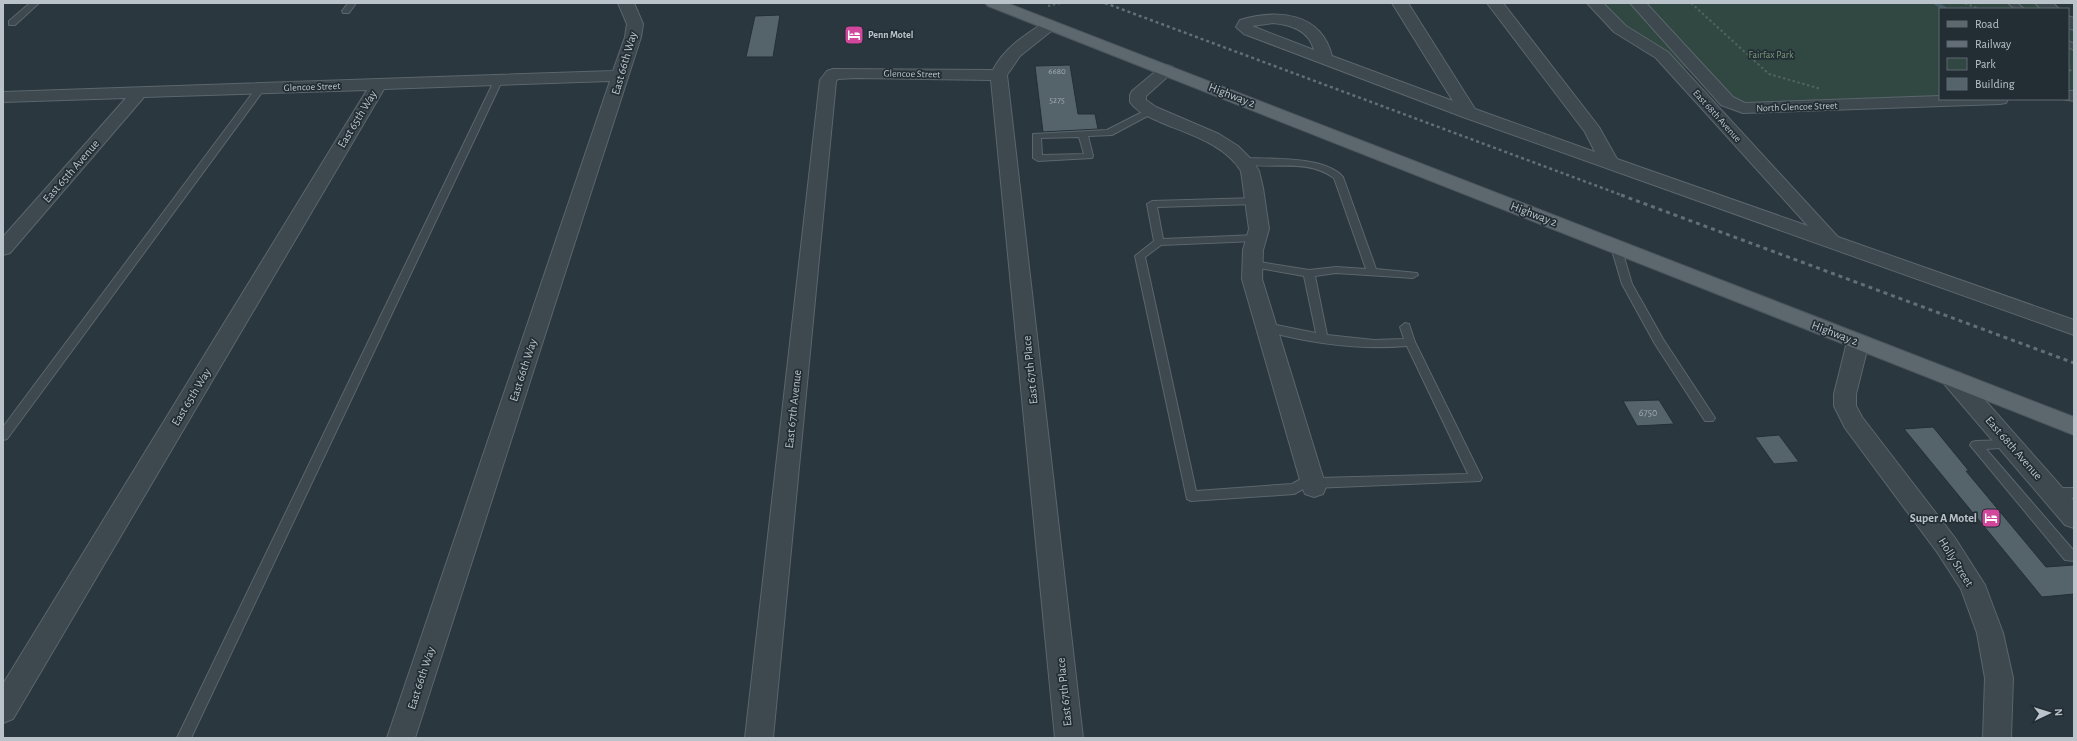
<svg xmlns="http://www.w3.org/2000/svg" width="2077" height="741" font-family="'Alegreya Sans',sans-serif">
<rect width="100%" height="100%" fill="#2a373e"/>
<!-- green -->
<g fill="#314742">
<polygon points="1595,3 2043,3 2051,9 1940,9 1940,99 1754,108 1662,55"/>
<polygon points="2068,21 2074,25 2074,96 2068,96"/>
</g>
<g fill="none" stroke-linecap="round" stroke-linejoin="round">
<!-- stream -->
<polyline stroke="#415865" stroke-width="4.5" points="1936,3 1945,9"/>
</g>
<!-- building -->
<g fill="#55646b" stroke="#242f36">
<polygon points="780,15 773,57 746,57 755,16"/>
<polygon points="1070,65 1078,114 1095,114 1098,129 1043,132 1035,66"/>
<polygon points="1659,400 1674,424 1637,426 1623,401"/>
<polygon points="1933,427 1969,471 1966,471 2046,567 2074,565 2074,594 2042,597 1904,429"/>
<polygon points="1779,435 1799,462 1774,464 1755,437"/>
</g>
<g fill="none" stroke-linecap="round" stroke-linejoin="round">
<!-- service casing -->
<g stroke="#5b666c" stroke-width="2">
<g id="service">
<polygon points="30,3 39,3 15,25 9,25 9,21"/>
<polygon points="348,3 356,3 349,13 343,13 342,11"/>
<polygon points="2008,3 2017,3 2024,9 2015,9"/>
<polygon points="2068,41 2074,44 2074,50 2068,47"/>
<polygon points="495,79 501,79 502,81 191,738 177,738"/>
<polygon points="260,86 263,87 263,91 7,439 3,440 3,427 257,87"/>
<path d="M1150,108L1154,111L1153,113L1112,135L1088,136L1093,156L1092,158L1038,161L1033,158V134L1107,130ZM1079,137L1084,154L1042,155L1041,138Z"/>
<path d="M1244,158C1269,159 1325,156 1343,177L1376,269L1417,273L1418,275L1413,278L1336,273L1315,276L1327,335L1374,340L1404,339L1400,327L1405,323L1409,324L1415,342L1482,478L1480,481L1313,488L1309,486L1294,494L1191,501L1187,499L1135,256L1154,241L1147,204L1152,201L1256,198L1261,201L1256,204L1157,207L1163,239L1256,235L1261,238L1256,241L1161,245L1145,257L1196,491L1292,484L1312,473L1316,475L1318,478L1468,474L1407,346C1359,350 1308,343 1262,330L1261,327L1266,323L1316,333L1304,276L1253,267L1249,266L1248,264L1249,262L1253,261L1309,270L1336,267L1366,269L1334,178C1305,157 1271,171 1241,163L1239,161Z"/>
<polygon points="1616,244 1621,247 1632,284 1663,339 1713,415 1715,418 1713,421 1705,421 1655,344 1622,284 1611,247"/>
<polygon points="2009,440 2013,441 2015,444 2013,447 1986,449 2074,551 2074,561 2065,560 1970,445 1972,442 1976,441"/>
<polygon points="2053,488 2074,488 2074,498 2049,496 2047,493 2049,490"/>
</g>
</g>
<!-- minor casing -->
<g stroke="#5b666c" stroke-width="2">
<g id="minor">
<polygon points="618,3 634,3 643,24 641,37 415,738 387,738 610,81 384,89 13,719 3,723 3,684 367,90 144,97 10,253 3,255 3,237 126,98 3,102 3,92 613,71 625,37 627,24"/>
<path d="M1392,3H1408L1475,109L1595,152L1585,132L1487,3H1503L1599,127L1617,159L1808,226L1656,58L1614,32L1587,3H1603L1626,26L1668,52L1838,237L2074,320V335L1463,117L1244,34L1236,27L1240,20C1277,9 1321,12 1332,56L1453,101ZM1273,23C1291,25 1309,30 1314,50L1252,26Z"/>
<polygon points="1630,3 1646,3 1733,97 1745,103 1940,96 1940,99 2008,99 2006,103 2000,104 1743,113 1721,105"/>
<polygon points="2035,3 2053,3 2059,9 2041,9"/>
<polygon points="2068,16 2074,18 2074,30 2068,28"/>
<path d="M1050,20L1055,22L1058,25L1055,28L1020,56L1007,75L1083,738H1055L991,80L856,78L838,79L836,81L773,738H745L820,80L827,71L833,69L993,70C1004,48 1025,35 1045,22Z"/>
<path d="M1167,65L1173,67L1175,70L1146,96V100L1156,107L1219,134L1238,146L1253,161L1259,171L1263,188L1269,229L1263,250L1262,279L1326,487L1323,494L1314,497L1305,494L1302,487L1242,279L1243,250L1249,229L1241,171C1225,144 1188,134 1160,122C1149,117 1137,112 1130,102V95L1132,91L1161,67Z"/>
<polygon points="2068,91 2074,91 2074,101 2062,99 2068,99"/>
<polygon points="1953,371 1961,373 2074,501 2074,528 2065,525 1945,385 1942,379 1945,373"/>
</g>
</g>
<!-- tertiary casing -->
<g stroke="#5b666c" stroke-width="2">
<polygon id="tertiary" points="1858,334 1866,337 1869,342 1856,394 1856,406 1862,417 1955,538 1985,585 2003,633 2013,678 2011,738 1983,738 1985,678 1977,633 1961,589 1937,552 1845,428 1834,406 1834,394 1847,342 1850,337"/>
</g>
<!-- primary casing -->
<g stroke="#4a545b" stroke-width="2">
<polygon id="primary" points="985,3 1007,3 2074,417 2074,435 988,6"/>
</g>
<!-- path -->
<g stroke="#516261" stroke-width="2" stroke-dasharray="2.5 2.5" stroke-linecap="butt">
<polyline points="1691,3 1769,74 1821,89"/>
<polyline points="1965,3 1979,9"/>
<polyline points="1048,6 1061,3"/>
<polyline points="2068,65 2069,70 2074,71"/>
</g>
<!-- service -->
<use href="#service" fill="#3d484f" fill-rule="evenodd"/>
<!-- minor -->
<use href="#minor" fill="#3d484f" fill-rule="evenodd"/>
<!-- tertiary -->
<use href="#tertiary" fill="#3d484f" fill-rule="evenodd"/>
<!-- primary -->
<use href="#primary" fill="#5c676e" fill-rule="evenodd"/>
<!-- rail-far1 -->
<polyline stroke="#626f77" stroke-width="2.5" stroke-dasharray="3 3" stroke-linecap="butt" points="1105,3 1624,196"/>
<!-- rail -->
<polyline stroke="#626f77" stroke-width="3" stroke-dasharray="4 4" stroke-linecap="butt" points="1621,195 2074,363"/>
</g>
<!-- icons -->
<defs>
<g id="hotel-square" transform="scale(1)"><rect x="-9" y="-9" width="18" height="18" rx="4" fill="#d1479c" stroke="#222d34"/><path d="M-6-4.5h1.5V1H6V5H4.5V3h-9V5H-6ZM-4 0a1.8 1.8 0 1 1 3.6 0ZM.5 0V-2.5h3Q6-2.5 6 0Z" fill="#fff"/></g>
</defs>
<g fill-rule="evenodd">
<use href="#hotel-square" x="854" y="35"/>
<use href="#hotel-square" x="1991" y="518"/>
</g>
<g text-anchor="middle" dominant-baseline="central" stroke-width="3.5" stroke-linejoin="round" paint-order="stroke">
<!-- far-number labels -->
<g font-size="9" fill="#a1abb2">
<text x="1057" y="71">6680</text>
<text x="1057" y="100">5275</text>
</g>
<!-- far-poi labels -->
<g font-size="10" font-weight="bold" fill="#bac3c9" stroke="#222d34" text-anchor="start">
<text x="868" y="35">Penn Motel</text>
</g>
<!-- far-park labels -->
<g font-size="10" fill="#7b9c7c" stroke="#222d34">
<text x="1771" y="55">Fairfax Park</text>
</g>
<!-- far-street labels -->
<g font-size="10" fill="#bac3c9" stroke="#222d34">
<text transform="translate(912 74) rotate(1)">Glencoe Street</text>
<text transform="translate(312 87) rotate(-2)">Glencoe Street</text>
<text transform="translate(1797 107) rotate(-2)">North Glencoe Street</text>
<text transform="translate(1717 116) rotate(48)">East 68th Avenue</text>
</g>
<!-- number labels -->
<g font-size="10" fill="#a1abb2">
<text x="1648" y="413">6750</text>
</g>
<!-- street labels -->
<g font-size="12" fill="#bac3c9" stroke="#222d34">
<text transform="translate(624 63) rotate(-74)">East 66th Way</text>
<text transform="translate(1232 95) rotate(21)">Highway 2</text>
<text transform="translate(357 119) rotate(-59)">East 65th Way</text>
<text transform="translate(71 171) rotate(-49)">East 65th Avenue</text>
<text transform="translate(1534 214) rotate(21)">Highway 2</text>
<text transform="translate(1835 333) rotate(21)">Highway 2</text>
<text transform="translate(523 370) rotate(-72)">East 66th Way</text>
<text transform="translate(1030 370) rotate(-96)">East 67th Place</text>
<text transform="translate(191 397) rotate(-59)">East 65th Way</text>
<text transform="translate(793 409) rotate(-84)">East 67th Avenue</text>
<text transform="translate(2014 448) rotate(49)">East 68th Avenue</text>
<text transform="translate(1956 562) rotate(58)">Holly Street</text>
<text transform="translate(421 678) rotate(-72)">East 66th Way</text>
<text transform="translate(1064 692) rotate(-96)">East 67th Place</text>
</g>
<!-- poi labels -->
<g font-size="12" font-weight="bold" fill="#bac3c9" stroke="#222d34" text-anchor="end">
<text x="1977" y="518">Super A Motel</text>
</g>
</g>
<!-- border -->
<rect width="2077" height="741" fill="none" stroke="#bac3c9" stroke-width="8"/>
<!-- legend -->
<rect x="1939" y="8" width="130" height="92" fill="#222d34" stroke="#5f6970"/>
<rect x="1947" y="21" width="20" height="6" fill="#5c676e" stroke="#5f6970"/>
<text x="1975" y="28" font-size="12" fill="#bac3c9">Road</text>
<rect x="1947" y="41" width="20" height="6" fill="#626f77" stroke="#5f6970"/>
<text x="1975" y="48" font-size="12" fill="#bac3c9">Railway</text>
<rect x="1947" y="58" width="20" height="12" fill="#314742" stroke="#5f6970"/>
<text x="1975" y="68" font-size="12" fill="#bac3c9">Park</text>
<rect x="1947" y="78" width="20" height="12" fill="#55646b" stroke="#5f6970"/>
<text x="1975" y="88" font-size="12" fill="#bac3c9">Building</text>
<!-- north arrow -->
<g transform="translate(2049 713) rotate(86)" stroke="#222d34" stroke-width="3" paint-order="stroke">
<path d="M0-3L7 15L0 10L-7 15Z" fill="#bac3c9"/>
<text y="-6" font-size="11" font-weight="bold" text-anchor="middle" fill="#bac3c9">N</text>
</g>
</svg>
